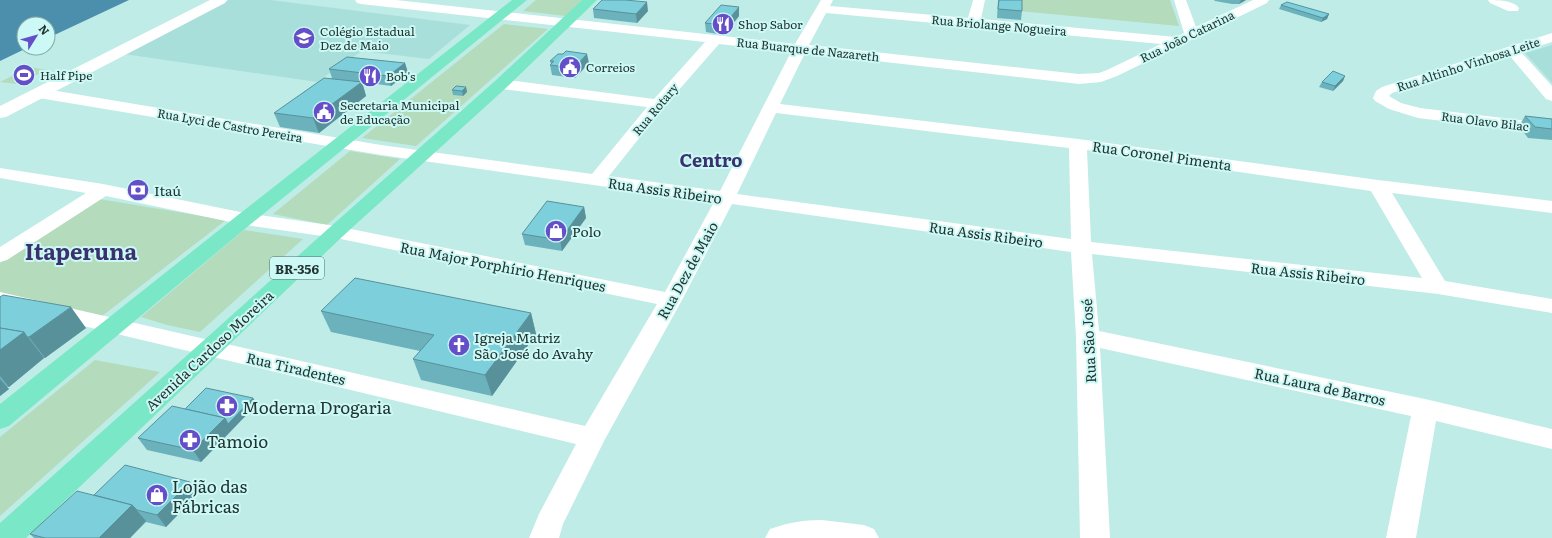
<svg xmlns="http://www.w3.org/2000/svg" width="1552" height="538" font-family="Literata,serif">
<rect width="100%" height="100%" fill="#bfece7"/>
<!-- built -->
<g fill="#a9dfda">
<polygon points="229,0 270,0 470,25 429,59 362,51 317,82 124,54"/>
<polygon points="1552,45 1552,83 1525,53"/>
</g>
<!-- green -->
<g fill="#b4dbbb">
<polygon points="536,0 582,0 566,16 523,11"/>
<polygon points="1020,0 1170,0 1179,26 1019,11"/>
<polygon points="504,24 548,29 416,146 362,138"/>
<polygon points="30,67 47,70 17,84 0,82"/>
<polygon points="350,151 400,159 327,225 273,214"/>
<polygon points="99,199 226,220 102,316 0,295 0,263"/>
<polygon points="244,230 303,239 200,332 167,325 141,317"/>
<polygon points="95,360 160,372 0,516 0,437"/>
</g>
<!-- water -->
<polygon fill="#4b8fad" points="0,0 129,0 48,38 48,24 24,24 24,48 27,48 0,61"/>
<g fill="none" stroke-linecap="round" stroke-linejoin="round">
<!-- minor -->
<g fill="#fff" fill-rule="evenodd">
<path d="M355,0H396L795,44L821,0H833L830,6L968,18L973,0H985L981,19L1176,37L1184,33L1174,0H1186L1196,27L1253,0H1269L1267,3L1117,76L1101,82L1079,84L805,53L780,104L1078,139L1378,180L1552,201V213L1392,193L1445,281L1552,299V313L1438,294L1092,254L1099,331L1425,399L1552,429V449L1436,421L1416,538H1386L1411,416L1100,348L1110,538H1080L1076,337L1071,252L732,204L682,300L604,441L563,524L559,538H529L539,514L576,444L0,306V292L585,426L657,304L336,238L245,225L106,196L7,260L0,262V247L86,193L0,178V168L103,184L245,213L336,226L665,292L714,202L381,155L39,98L33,96L31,93L33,90L39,88L381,145L592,174L647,107L501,89L496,87L493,84L496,81L501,79L654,99L705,42L361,4L357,3ZM826,13L1161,44L1107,70L1099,73L1079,74L809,45ZM719,44L791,52L720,191L609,176L664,107ZM776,113L1069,148L1071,239L737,194ZM1087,150L1371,191L1422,278L1091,242Z"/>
<path d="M1488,0C1498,0 1513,0 1519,8L1518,11H1508L1490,3Z"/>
<polygon points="1552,33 1552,42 1521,52 1552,86 1552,101 1546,99 1509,55 1392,93 1389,96 1401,103 1420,108 1552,124 1552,134 1418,118 1389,109 1375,101 1373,98 1376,91 1382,87"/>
<path d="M822,520L864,525L874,529L879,538H765L770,529C787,523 803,520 822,520Z"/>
</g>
<!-- tertiary -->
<polygon fill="#fff" fill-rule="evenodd" points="210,0 227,0 225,3 6,117 0,118 0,106"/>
<!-- trunk -->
<g fill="#7ae8c7" fill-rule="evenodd">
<polygon points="512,0 527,0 252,223 9,426 0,429 0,404 238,215"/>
<polygon points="582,0 597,0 507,87 343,236 26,538 0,538 0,523 329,228 495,81"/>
</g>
</g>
<!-- wall -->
<g fill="#6cb2bd">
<polygon points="998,0 1022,0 1022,11 1021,20 997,18"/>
<polygon points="1214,0 1246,0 1239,4 1232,4 1215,1"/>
<polygon points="1281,5 1329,14 1327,19 1321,22 1279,9"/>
<polygon points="593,9 648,11 637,23 594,18"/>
<polygon points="739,16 724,35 706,32 705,23"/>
<polygon points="550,61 589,63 575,78 552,75 550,65 551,64"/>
<polygon points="405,63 408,73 391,86 362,82 366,96 319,133 280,127 274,113 332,78 329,69"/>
<polygon points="1345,76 1343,81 1333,91 1319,87 1322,82"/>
<polygon points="466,87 467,92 463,96 453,95 452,90"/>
<polygon points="1525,116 1552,119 1552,140 1528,138 1519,126"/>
<polygon points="584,207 586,218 562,251 525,245 522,234"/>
<polygon points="0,297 86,328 45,358 44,358 9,387 6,387 9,389 0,396"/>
<polygon points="321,311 531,313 536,334 492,396 421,380 413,359 420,351 331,332"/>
<polygon points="253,398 257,404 201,462 147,450 138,438 185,409"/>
<polygon points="198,494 166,527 146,522 130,538 34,538 30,534 94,495"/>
</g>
<!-- shaded-wall -->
<g fill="#58919a">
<polygon points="1241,0 1246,0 1239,4"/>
<polygon points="647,2 648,11 637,23 636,14"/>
<polygon points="739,7 739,16 724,35 724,25"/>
<polygon points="1329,14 1327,19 1321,22 1323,18"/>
<polygon points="587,54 589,63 575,78 574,68"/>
<polygon points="405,63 408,73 391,86 388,76"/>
<polygon points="1345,76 1343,81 1333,91 1335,86"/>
<polygon points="362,82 366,96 319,133 313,118"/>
<polygon points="466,87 467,92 463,96 462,91"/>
<polygon points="584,207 586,218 562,251 560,240"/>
<polygon points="71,307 86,328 45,358 29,337"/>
<polygon points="531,313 536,334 492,396 485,375"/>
<polygon points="24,332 44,358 9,387 0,376 0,350"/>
<polygon points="0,379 9,389 0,396"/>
<polygon points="253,398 257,404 201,462 193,450 225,418"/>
<polygon points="190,482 198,494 166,527 157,515"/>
<polygon points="132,505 146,521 130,538 99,538"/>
</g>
<!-- building -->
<g fill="#7dcfdc" stroke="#58919a">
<polygon points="602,0 625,0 647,2 636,14 593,9"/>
<polygon points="999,0 1022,0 1022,11 998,9"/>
<polygon points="1287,2 1329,14 1323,18 1281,5"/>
<polygon points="721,5 739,7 724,25 705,23"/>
<polygon points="566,51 587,54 574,68 550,65 554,61 550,61 558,54 563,54"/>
<polygon points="347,57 405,63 388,76 329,69"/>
<polygon points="1333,71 1345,76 1335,86 1322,82"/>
<polygon points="324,78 362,82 313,118 274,113"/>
<polygon points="456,86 466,87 462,91 452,90"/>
<polygon points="1525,116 1552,119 1552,129 1535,127"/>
<polygon points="547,201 584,207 560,240 522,234"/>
<polygon points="355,278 531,313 485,375 413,359 434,335 321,311"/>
<polygon points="3,295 71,307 29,337 27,337 24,332 0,328 0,297"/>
<polygon points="0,328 24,332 0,350"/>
<polygon points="206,388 253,398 228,424 225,418 185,409"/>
<polygon points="172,406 225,418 193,450 138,438"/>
<polygon points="125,465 190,482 157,515 137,510 132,505 94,495"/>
<polygon points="77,491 132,505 99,538 45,538 30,534"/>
</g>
<!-- icons -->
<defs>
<g id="restaurant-disc" transform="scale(1.15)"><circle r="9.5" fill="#654fc8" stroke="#ccf9f5"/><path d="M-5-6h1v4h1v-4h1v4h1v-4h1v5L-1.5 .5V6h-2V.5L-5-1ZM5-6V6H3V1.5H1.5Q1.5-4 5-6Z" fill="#fff"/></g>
<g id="school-disc" transform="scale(1.15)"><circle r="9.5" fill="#654fc8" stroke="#ccf9f5"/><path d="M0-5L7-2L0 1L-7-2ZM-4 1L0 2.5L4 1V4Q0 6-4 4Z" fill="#fff"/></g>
<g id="civic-disc" transform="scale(1.15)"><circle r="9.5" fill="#654fc8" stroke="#ccf9f5"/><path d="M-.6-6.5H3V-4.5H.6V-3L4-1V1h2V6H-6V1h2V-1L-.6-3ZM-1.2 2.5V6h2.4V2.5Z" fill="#fff"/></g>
<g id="stadium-disc" transform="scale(1.15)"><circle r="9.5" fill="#654fc8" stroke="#ccf9f5"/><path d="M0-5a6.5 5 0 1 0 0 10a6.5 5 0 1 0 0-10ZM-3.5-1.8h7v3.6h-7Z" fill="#fff"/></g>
<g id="bank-disc" transform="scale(1.15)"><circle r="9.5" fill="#654fc8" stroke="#ccf9f5"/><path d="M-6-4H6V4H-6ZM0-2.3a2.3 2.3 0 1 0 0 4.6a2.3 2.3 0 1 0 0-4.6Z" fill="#fff"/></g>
<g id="shop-disc" transform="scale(1.15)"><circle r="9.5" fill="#654fc8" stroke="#ccf9f5"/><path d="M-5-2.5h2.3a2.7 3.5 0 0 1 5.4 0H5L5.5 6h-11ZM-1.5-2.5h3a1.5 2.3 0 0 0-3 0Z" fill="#fff"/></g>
<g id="church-disc" transform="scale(1.15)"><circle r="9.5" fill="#654fc8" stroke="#ccf9f5"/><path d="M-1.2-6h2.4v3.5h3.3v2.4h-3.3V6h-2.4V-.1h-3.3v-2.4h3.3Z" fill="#fff"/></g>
<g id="pharmacy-disc" transform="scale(1.15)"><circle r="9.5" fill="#654fc8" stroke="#ccf9f5"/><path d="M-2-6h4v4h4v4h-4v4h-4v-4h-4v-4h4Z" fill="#fff"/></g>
</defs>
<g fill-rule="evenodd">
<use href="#restaurant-disc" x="723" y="24"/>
<use href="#school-disc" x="304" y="38"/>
<use href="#civic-disc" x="570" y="67"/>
<use href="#stadium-disc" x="24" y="75"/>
<use href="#restaurant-disc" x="370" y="76"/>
<use href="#civic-disc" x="324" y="112"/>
<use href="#bank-disc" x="138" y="190"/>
<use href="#shop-disc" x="556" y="231"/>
<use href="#church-disc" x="459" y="345"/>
<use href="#pharmacy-disc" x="227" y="406"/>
<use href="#pharmacy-disc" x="190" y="440"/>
<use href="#shop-disc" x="157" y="495"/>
</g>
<g text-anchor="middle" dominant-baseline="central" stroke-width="4" stroke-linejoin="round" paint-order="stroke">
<!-- far-poi labels -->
<g font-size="12" fill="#223432" stroke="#ccf9f5" text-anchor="start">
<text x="738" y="24">Shop Sabor</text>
<text x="320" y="31">Colégio Estadual<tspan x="320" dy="14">Dez de Maio</tspan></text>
<text x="586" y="67">Correios</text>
<text x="40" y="75">Half Pipe</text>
<text x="386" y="76">Bob's</text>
<text x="340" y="105">Secretaria Municipal<tspan x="340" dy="14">de Educação</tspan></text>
</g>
<!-- far-street labels -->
<g font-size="12" fill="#223432" stroke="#ccf9f5">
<text transform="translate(999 25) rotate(5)">Rua Briolange Nogueira</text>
<text transform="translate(1187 36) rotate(-26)">Rua João Catarina</text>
<text transform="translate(808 49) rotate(6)">Rua Buarque de Nazareth</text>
<text transform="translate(1468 64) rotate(-18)">Rua Altinho Vinhosa Leite</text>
<text transform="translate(655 109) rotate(-50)">Rua Rotary</text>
<text transform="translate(1485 121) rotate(7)">Rua Olavo Bilac</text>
<text transform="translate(230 125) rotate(10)">Rua Lyci de Castro Pereira</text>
</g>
<!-- shield labels -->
<rect fill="#ccf9f5" stroke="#556f6c" stroke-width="1" x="270" y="257" width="54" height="22" rx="3"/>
<g font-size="13" font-weight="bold" fill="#223432">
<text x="297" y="268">BR-356</text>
</g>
<!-- street labels -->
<g font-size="14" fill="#223432" stroke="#ccf9f5">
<text transform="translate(1162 155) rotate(8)">Rua Coronel Pimenta</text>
<text transform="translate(665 190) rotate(8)">Rua Assis Ribeiro</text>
<text transform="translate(986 234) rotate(8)">Rua Assis Ribeiro</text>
<text transform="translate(503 266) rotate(11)">Rua Major Porphírio Henriques</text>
<text transform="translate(687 270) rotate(-61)">Rua Dez de Maio</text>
<text transform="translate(1308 273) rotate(6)">Rua Assis Ribeiro</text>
<text transform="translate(1088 341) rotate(-93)">Rua São José</text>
<text transform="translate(209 350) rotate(-43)">Avenida Cardoso Moreira</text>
<text transform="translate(296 368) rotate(13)">Rua Tiradentes</text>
<text transform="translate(1320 386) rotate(12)">Rua Laura de Barros</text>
</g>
<!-- poi labels -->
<g font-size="14" fill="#223432" stroke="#ccf9f5" text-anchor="start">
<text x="154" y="190">Itaú</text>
<text x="572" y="231">Polo</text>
<text x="474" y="337">Igreja Matriz<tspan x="474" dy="16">São José do Avahy</tspan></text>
</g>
<!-- near-poi labels -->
<g font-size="17" fill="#223432" stroke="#ccf9f5" text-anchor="start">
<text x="242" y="406">Moderna Drogaria</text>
<text x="206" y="440">Tamoio</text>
<text x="172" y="485">Lojão das<tspan x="172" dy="20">Fábricas</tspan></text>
</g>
<!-- district labels -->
<g font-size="18" font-weight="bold" fill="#3a326e" stroke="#ccf9f5">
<text x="711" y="159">Centro</text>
</g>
<!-- town labels -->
<g font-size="22" font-weight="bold" fill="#3a326e" stroke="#ccf9f5">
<text x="81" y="250">Itaperuna</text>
</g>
</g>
<!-- north arrow -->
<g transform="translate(36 36) rotate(53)"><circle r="19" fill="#ccf9f5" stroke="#88aaa7"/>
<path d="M0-3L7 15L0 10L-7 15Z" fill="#654fc8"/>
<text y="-6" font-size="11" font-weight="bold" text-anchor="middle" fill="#223432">N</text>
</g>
</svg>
